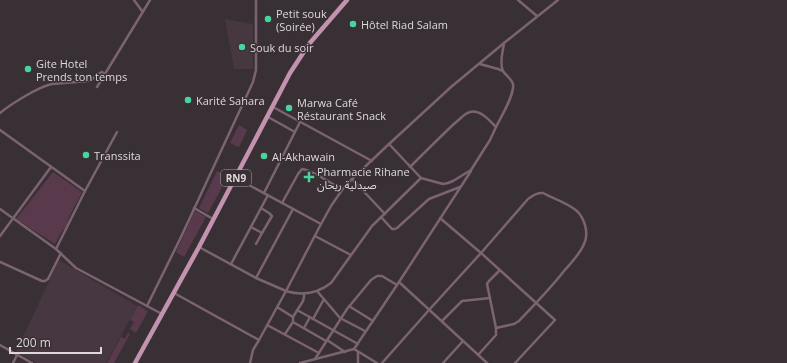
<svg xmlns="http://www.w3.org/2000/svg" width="787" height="363" font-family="'Open Sans','Noto Sans Arabic',sans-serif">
<rect width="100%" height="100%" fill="#393035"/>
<!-- built -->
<g fill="#473741">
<polygon points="225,19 253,24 253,69 234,69"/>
<polygon points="59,260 137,306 106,363 37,363 16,352"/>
</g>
<!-- green -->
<g fill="#593a4d">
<polygon points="239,125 247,130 239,147 230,143"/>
<polygon points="217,171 228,176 208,213 199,208"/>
<polygon points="53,172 82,192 68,219 69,219 64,230 63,229 55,244 16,219"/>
<polygon points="195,211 206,217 184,257 176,252"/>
<polygon points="138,305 147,311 147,313 136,333 130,329 134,322 130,320"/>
<polygon points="128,333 130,334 114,363 107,363 121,337 125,339"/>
</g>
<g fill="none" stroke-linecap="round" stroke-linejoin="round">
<!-- street -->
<g stroke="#7b6371" stroke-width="2.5">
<polyline points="134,0 142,11"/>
<polyline points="518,0 537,16"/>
<polyline points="480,64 498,69 503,71"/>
<polyline points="97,87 150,0"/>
<polyline points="273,107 372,161"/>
<path d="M0,113C11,104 38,87 52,84L89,81C94,79 97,74 102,72L105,74"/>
<polyline points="268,117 295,132"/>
<path d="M496,127C501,117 515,94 513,84C511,78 506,76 503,71C499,63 503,51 504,43L558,0"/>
<polyline points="0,130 85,191"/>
<path d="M389,144L352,179L342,190L331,206L321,224L286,291C302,296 318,293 331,283L372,226L421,178L443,184L448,183L453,181L471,170L490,140L496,127C490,121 480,109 470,112C465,113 459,120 455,123C440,137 425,152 410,167"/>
<polyline points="236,178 321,224"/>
<polyline points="421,178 389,144 451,87 504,43"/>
<polyline points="352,179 385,214"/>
<polyline points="264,193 300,122"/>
<path d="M282,203L298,174L302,169C313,170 332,184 342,190"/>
<polyline points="194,208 213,219"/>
<polyline points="261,208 269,213 272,216 262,233"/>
<polyline points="0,209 56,249 76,268 162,314"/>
<polyline points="381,217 392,229 395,229 397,228 429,199 460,187"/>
<polyline points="440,218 481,253 555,320 515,363"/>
<polyline points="251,227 262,233 256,244"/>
<polyline points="0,236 51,167"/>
<polyline points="315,236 351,255"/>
<polyline points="56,249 85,191 117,132"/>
<polyline points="0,262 42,281 45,281 48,279 61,253"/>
<polyline points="231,264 268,195"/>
<polyline points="256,278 293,209"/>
<polyline points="399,282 487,363"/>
<polyline points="317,291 340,318 365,331"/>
<polyline points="174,293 259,340 286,291 256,278 199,247"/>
<polyline points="147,306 181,237 253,82 256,70 256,0"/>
<polyline points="349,306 373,321"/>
<polyline points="277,307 293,317"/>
<polyline points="297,310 358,344"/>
<polyline points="313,319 324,299"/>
<polyline points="442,321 462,301 490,298"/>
<polyline points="293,322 326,341"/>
<polyline points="267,325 319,353"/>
<polyline points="304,328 310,317"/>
<polyline points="285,334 293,322 293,317 303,301 304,297 304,294"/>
<polyline points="327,340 345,352"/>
<polyline points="0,345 32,363"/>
<polyline points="354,349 399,282 471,171"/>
<polyline points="358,352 358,363"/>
<polyline points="478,355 496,335 496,328 487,284 489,281 500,270"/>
<polyline points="315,359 347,309 371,280 377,276 382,276 397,285"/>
<polyline points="13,363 17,355"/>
<polyline points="250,363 253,350 259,340"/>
<polyline points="300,363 354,349 377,363"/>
<path d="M382,363L429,310L481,253L528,199C532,196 537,192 543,193C554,199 569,203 578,212C585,220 589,234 584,244C580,254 571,263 564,271C550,289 534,305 519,321L514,324L496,328"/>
<polyline points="443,363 463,341"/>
</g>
<!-- primary -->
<polyline stroke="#c292ae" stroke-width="4.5" points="135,363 199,247 290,73 309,44 347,0"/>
</g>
<!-- markers -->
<g fill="#47d49e" stroke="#393035" stroke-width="1.5">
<circle cx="268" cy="19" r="4"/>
<circle cx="353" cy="24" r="4"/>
<circle cx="242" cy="47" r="4"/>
<circle cx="28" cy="69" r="4"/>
<circle cx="188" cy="100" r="4"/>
<circle cx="289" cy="108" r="4"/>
<circle cx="86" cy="155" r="4"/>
<circle cx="264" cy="156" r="4"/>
<path d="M307 171h4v4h4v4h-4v4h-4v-4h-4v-4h4z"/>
</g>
<g text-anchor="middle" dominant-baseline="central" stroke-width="3" stroke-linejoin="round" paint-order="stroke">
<!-- shield labels -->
<rect fill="#393035" stroke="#aca6a9" stroke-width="1" x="221" y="170" width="30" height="16" rx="3"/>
<g font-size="10" font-weight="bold" fill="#ded8db">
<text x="236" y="178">RN9</text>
</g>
<!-- poi labels -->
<g font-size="11" fill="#ded8db" stroke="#393035" text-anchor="start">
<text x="276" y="13">Petit souk<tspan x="276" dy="13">(Soirée)</tspan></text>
<text x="361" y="24">Hôtel Riad Salam</text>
<text x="250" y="47">Souk du soir</text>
<text x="36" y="63">Gite Hotel<tspan x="36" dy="13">Prends ton temps</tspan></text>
<text x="196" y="100">Karité Sahara</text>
<text x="297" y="102">Marwa Café<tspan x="297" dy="13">Réstaurant Snack</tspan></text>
<text x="94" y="155">Transsita</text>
<text x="272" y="156">Al-Akhawain</text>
<text x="317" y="171">Pharmacie Rihane<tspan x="317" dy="13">صيدلية ريحان</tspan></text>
</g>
</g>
<!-- scale -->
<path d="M10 347v6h91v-6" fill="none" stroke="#ded8db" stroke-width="2"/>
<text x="16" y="347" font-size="12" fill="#ded8db" stroke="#393035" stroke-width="3" paint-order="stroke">200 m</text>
</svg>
